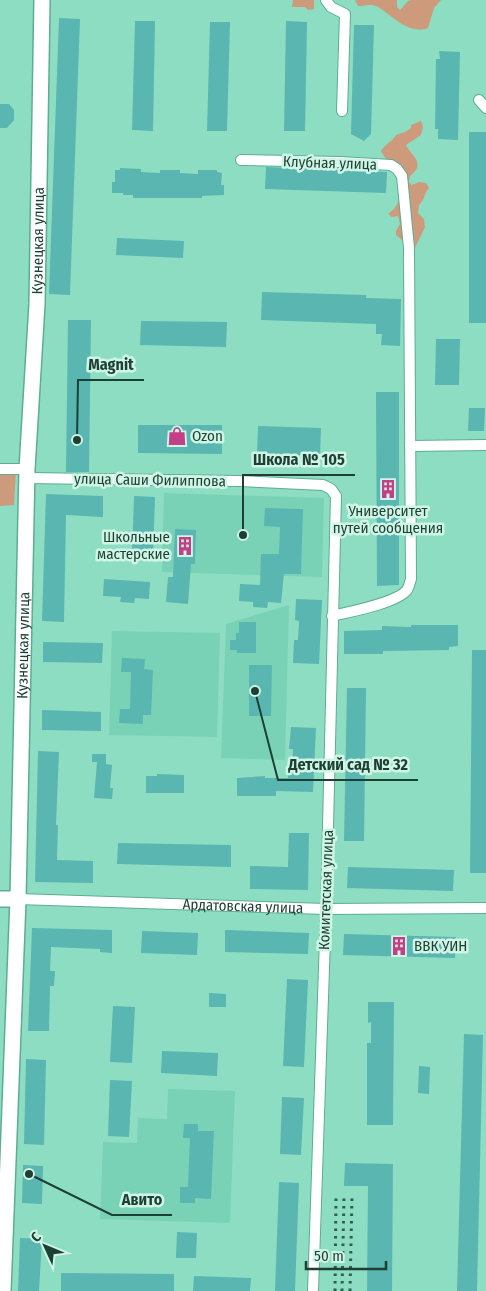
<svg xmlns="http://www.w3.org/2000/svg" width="486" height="1291" font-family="'Fira Sans Condensed',sans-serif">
<rect width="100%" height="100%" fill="#8dddc3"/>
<!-- built -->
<g fill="#79d2b6">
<polygon points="164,493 324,498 322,577 162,572"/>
<polygon points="289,605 285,760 221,758 226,624"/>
<polygon points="112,631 220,633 217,737 109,735"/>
<polygon points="168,1089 235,1091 230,1223 100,1219 103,1142 137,1143 138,1118 167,1119"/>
</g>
<!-- green -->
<g fill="#ce9a7c">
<polygon points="293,0 314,0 314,9 308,10 305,7 292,7"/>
<path d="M355,0H397V7L400,10L408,1L411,0H441L434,8L428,28C408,35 393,16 378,7C371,3 365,6 358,6Z"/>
<path d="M421,121L423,127L421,135L406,145C413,158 426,163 410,176L409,182L412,185L419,182L426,183L429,188C424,193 425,200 419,205L418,213L424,219L425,227L414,250L396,235V231L400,224L398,216L392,217L388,214C406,203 400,180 390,164C387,159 384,157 381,151C385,144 392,142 396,135L405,132L411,128V125Z"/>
<polygon points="0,471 16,471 14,505 0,506"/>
</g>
<!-- building -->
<g fill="#5ab6b1">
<polygon points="59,18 80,19 70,295 49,294"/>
<polygon points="135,21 155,21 153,131 132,130"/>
<polygon points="286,21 307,22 305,131 284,131"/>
<polygon points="210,22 230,22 227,131 207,131"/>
<polygon points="354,25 374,25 371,134 364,141 351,134"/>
<polygon points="439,51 460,52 458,140 438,139 438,129 435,129 436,59 440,59"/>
<polygon points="0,104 9,104 14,110 14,120 7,128 0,128"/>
<rect x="469" y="132" width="17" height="191"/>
<polygon points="266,167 387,172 386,193 265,189"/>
<polygon points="120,168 141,169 141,172 160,173 160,170 180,170 180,173 198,174 198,170 217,170 217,172 222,173 221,185 224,185 224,195 202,196 202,198 133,198 133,195 123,195 123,193 112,193 112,182 115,182 115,170 120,170"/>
<polygon points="117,238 184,241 183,258 116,255"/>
<polygon points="262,292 366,295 366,298 401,299 400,346 381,345 382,334 376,334 376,324 261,320"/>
<polygon points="68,320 91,320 89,472 66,472"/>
<polygon points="141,321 227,322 226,347 140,345"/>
<polygon points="436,339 460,339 459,385 435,385"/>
<polygon points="376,392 399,392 399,585 377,586"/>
<polygon points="469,408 485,408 484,431 468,431"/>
<polygon points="138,425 222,425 222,454 138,453"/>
<polygon points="258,426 321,428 320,456 257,454"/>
<polygon points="46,494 103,496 103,517 66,515 64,622 42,621"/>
<polygon points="134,496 155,497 153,557 132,556"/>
<polygon points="265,508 303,509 301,574 284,574 281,603 268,602 267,608 253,607 253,602 239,601 240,584 260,585 261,554 279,554 280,527 264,526"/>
<polygon points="175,529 196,530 195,564 191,564 188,604 166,602 168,577 173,577"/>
<polygon points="104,579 150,582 149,599 135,598 134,603 120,602 121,597 103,596"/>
<polygon points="296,599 322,600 319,664 293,663 294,640 298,640 299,621 295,620"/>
<polygon points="239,622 256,622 256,653 237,653 237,650 230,650 230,640 236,640 236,633 239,633"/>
<polygon points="411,625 458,625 458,646 449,647 449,650 383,651 383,654 344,654 344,631 382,630 382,626 411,627"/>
<polygon points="43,642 103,643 102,663 43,662"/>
<polygon points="472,650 486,650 486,873 470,873"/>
<polygon points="122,658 145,659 144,669 153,670 151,715 143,715 143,724 119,723 120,709 130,709 131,672 121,672"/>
<polygon points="249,665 272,665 271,716 249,716"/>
<polygon points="347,688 366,688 364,841 344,841"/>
<polygon points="42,710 101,712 101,731 42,730"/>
<polygon points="291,727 316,728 313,792 276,791 276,796 237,796 237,778 265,776 265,778 288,778 288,768 292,768 293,749 289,749"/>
<polygon points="38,751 59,752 56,825 58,825 57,860 93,861 93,883 35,882"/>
<polygon points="92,754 106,754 106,764 112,765 110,788 113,788 112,799 94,798 97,762 92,762"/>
<polygon points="157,774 184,775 184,793 146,793 146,776 157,776"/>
<polygon points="289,833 309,833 308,890 250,889 250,866 288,867"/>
<polygon points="118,843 231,845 231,867 117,864"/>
<polygon points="348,867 454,870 453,891 347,888"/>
<polygon points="32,928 112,930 112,953 100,952 100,949 51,947 50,971 55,971 54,986 50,986 49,1031 28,1031"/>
<polygon points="225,930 309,933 308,954 225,952"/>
<polygon points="142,931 198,933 197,955 141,953"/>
<polygon points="344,934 456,937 455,958 343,955"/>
<polygon points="287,979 308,980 304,1067 283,1066"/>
<polygon points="209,993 226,994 226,1007 209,1007"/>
<polygon points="368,1002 394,1002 393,1125 367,1125 367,1043 371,1043 371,1022 368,1023"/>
<polygon points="113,1006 135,1007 132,1063 110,1062"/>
<polygon points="464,1034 483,1035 477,1291 457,1291"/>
<polygon points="162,1051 218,1053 217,1076 161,1073"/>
<polygon points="26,1059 46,1060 44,1145 24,1144"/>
<polygon points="419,1066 430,1067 429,1094 418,1093"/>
<polygon points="110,1080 132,1081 129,1137 108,1136"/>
<polygon points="282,1097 304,1098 301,1155 280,1154"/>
<polygon points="184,1124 198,1124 198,1131 214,1131 211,1199 195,1198 195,1203 180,1203 180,1187 188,1187 190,1138 183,1138"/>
<polygon points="345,1163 393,1164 392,1291 367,1291 368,1186 344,1186"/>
<polygon points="23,1165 43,1166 42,1204 22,1203"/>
<polygon points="279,1182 299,1183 295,1291 275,1291"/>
<polygon points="177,1232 197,1233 196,1258 176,1258"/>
<polygon points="20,1238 42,1239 39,1291 18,1291"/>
<polygon points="61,1273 174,1274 174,1291 61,1291"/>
<polygon points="194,1276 251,1278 250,1291 193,1291"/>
</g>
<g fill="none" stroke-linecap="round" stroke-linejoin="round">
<!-- street casing -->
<g stroke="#5dad93" stroke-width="12">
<g id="street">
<polyline points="326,0 331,7 345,14 342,111"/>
<polyline points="479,100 486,108"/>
<path d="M241,160L340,162L391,165L397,169L402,176L409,248L411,579C410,582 409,587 407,590C397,603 349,612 332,616"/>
<polyline points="410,446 486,445"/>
<polyline points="0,469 27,469"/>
<polyline points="27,478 238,481 323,485 331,489 336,496 326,909 313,1291"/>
<path id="s1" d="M18,899L326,909L486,908"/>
</g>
</g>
<!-- secondary casing -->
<g stroke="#5dad93" stroke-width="18">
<g id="secondary">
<polyline points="0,899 18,899"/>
<path id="s2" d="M3,1291L18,899L27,469L37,304L42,0"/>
</g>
</g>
<!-- street -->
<use href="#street" stroke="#fff" stroke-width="10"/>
<!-- secondary -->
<use href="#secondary" stroke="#fff" stroke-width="15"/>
<!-- rail -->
<g stroke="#315b4d" stroke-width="3" stroke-dasharray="2.5 5" stroke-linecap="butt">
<polyline points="335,1291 336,1197"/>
<polyline points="342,1291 344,1197"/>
<polyline points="350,1291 352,1196"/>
</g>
</g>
<!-- icons -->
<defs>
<g id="shop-bare" transform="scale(1.5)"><path d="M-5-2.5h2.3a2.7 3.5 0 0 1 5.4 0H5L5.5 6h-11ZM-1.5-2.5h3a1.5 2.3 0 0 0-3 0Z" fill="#c34087" stroke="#cff5e7" stroke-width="2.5" paint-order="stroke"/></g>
<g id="building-bare" transform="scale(1.5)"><path d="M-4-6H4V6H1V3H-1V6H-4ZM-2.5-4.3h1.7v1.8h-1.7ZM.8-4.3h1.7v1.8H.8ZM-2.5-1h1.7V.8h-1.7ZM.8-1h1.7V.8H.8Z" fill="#c34087" stroke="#cff5e7" stroke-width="2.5" paint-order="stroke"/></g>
</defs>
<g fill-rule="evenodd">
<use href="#shop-bare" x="177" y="436"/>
<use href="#building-bare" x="388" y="489"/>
<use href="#building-bare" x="185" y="546"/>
<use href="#building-bare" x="399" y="946"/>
</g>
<g text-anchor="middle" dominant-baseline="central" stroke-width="5" stroke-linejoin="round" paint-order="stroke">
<!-- street labels -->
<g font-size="15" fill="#1d3f34" stroke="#cff5e7">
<text transform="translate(330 163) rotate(2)">Клубная улица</text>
<text stroke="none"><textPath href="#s2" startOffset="1051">Кузнецкая улица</textPath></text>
<text transform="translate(150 480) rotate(1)">улица Саши Филиппова</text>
<text stroke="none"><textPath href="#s2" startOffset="646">Кузнецкая улица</textPath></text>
<text transform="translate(326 890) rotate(-88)">Комитетская улица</text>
<text stroke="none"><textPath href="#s1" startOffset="225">Ардатовская улица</textPath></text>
</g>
<!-- poi labels -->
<g font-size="15" fill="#1d3f34" stroke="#cff5e7" text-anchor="start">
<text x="192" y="436">Ozon</text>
<text x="388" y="511" text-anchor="middle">Университет<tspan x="388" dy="17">путей сообщения</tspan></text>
<text x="170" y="537" text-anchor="end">Школьные<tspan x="170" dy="17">мастерские</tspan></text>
<text x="414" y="946">ВВК УИН</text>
</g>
</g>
<!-- callouts -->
<path fill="none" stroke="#1d3f34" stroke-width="2" d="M77 440L78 380H144M243 535L243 475H355M255 691L278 780H418M29 1174L112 1215H172"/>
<g fill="#1d3f34" stroke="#cff5e7" stroke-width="2">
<circle cx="77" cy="440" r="5"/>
<circle cx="243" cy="535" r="5"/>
<circle cx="255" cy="691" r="5"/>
<circle cx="29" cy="1174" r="5"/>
</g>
<g font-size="16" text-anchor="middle" font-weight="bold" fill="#1d3f34" stroke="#cff5e7" stroke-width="5" stroke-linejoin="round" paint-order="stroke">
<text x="111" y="370">Magnit</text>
<text x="299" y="465">Школа № 105</text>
<text x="348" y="770">Детский сад № 32</text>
<text x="142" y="1205">Авито</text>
</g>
<!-- north arrow -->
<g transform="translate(45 1246) rotate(314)" stroke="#cff5e7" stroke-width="4" paint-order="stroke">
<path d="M0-4L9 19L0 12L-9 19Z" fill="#1d3f34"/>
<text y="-8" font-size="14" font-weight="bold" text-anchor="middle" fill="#1d3f34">С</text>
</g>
<!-- scale -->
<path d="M306 1261v8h80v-8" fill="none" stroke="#1d3f34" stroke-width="2.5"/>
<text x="314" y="1261" font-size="15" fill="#1d3f34" stroke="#cff5e7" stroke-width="4" paint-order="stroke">50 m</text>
</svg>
